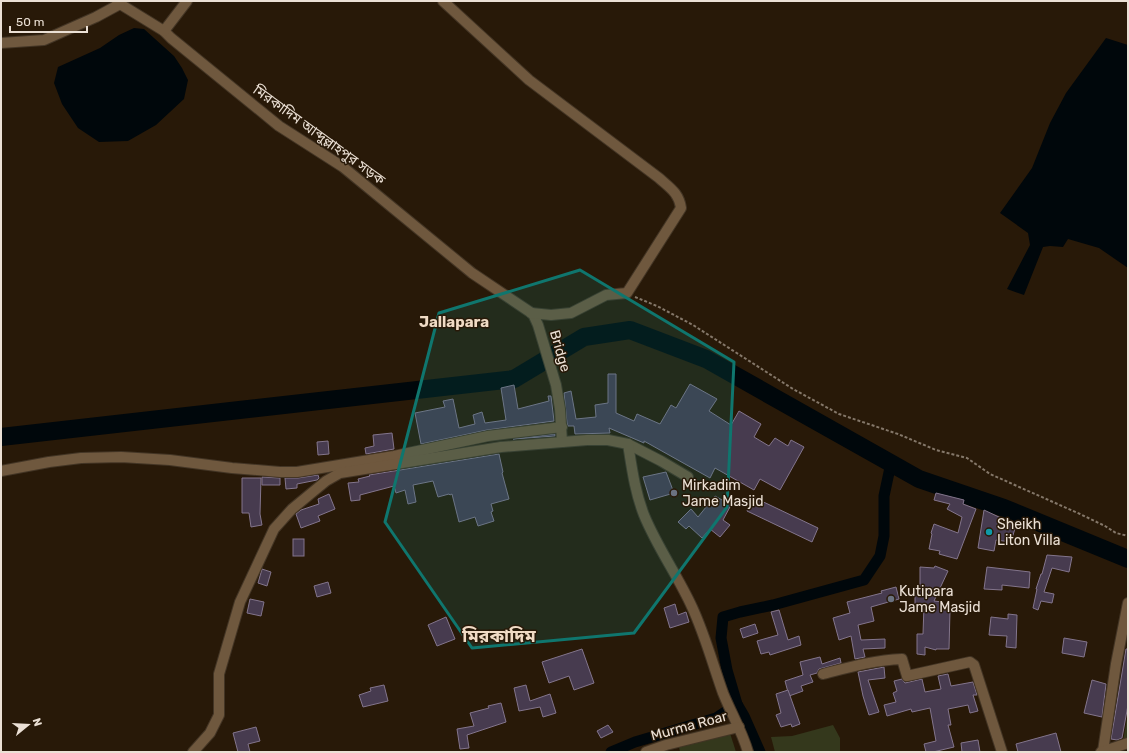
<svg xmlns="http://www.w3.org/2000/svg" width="1129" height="753" font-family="Rubik,'Noto Sans Bengali',sans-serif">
<rect width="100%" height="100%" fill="#281908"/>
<!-- green -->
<g fill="#34381c">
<polygon points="1128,713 1128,740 1123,741"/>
<polygon points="833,725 840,738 840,752 775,752 771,737 792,736"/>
<polygon points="730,733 736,752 680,752 679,747"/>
</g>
<!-- water -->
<g fill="#00070b">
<polygon points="134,28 144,29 174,56 182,68 188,80 184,99 156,125 128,141 99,142 78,128 62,104 54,83 58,67 100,48 119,35"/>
<polygon points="1106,38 1128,45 1128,268 1099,248 1068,239 1063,247 1050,246 1043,247 1024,295 1007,289 1030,245 1028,233 1000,213 1032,168 1050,123 1066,93"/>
</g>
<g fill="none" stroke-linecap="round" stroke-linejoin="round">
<!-- canal -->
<g stroke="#00070b" stroke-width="11">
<polyline points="737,704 744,716 760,752"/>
<polyline points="611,752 635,742 716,718 737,704 727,670 721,638 723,617 740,612 773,605 864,580 880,556 884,536 884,496 891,463"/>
</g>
<!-- river -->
<polyline stroke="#00070b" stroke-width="18" points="1,437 514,379 584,337 630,330 706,359 919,479 1004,508 1128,559"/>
</g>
<!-- building -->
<g fill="#473b4f" stroke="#83758c">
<polygon points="608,374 616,374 616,413 634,421 637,414 660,424 671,405 676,408 690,384 717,399 709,411 731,425 739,411 761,424 754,437 769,446 775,438 788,446 791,440 804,447 780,490 760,479 754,490 715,468 710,478 644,441 644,443 609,428 610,433 575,434 574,426 568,426 567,423 564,393 571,391 576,419 596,417 595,405 608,403"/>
<polygon points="514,385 518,409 549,401 548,396 551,396 554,421 487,430 421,444 415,413 445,407 443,401 453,399 459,428 475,424 473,415 482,412 485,423 506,420 501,388"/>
<polygon points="392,433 394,449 366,454 365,448 374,446 373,435"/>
<polygon points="555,434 555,436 513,439"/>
<polygon points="328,441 329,454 318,455 317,442"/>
<polygon points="499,454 503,472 502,473 509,499 491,504 493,511 491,512 494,521 478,526 475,517 459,522 452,494 450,495 449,494 438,497 433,481 413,485 416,502 408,504 405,490 396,493 394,486 360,495 360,500 351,501 348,483 359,482 358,479 370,476 369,475"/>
<polygon points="666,472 674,493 650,500 643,477"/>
<polygon points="318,475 319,478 317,480 297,484 297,488 286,489 285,478 298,478"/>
<polygon points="262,477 280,478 280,485 262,485"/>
<polygon points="242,478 261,478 260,514 262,525 251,527 249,513 242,513"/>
<polygon points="936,493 964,500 963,504 976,509 957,559 939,554 940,551 929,549 932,534 931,533 934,524 958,533 962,517 947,509 950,504 934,500"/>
<polygon points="329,494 335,509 318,516 320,521 301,528 296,514 301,510 319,504 318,499"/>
<polygon points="715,496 731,505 723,520 730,525 720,537 710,529 702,538 689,526 686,529 678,522 691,509 698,517"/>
<polygon points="753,497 818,528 812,542 747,511"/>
<polygon points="984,510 1016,525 1011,542 996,540 994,551 978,548"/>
<rect x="293" y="539" width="11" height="17"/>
<polygon points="1047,555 1072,557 1069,572 1052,568 1044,592 1054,594 1052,603 1041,601 1038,610 1033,608 1037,589 1036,589 1041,574 1042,574"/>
<polygon points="935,566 948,571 934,601 942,602 941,610 950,610 949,649 936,649 936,650 925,647 925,655 917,654 917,634 923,634 924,605 915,607 915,590 920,590 920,567 934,568"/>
<polygon points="987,567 1030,572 1029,588 1002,585 1002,590 984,589"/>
<polygon points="262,569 271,572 267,586 258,583"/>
<polygon points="328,582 331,593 317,597 314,586"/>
<polygon points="896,587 899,599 871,607 874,621 858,625 861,640 885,639 885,648 863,649 865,657 855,659 851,636 839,640 833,618 850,613 847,602 882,593 881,591"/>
<polygon points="250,599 264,602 261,616 247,613"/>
<polygon points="675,604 678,615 686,612 689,622 670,628 664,608"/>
<polygon points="779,610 788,640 799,636 801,645 770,655 769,652 761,654 757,641 778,635 771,612"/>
<polygon points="1008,614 1017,615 1016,648 1006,647 1007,636 989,635 991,617 1008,619"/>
<polygon points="446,617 455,639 437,646 428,625"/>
<polygon points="755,624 758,633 743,638 740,629"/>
<polygon points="1064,638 1087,642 1084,657 1062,653"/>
<polygon points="582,649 594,683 574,690 569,676 549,683 542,662"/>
<polygon points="1126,649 1128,649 1128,705 1122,738 1117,740 1111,739"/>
<polygon points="820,657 822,664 840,658 841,663 819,669 817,673 810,675 813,682 801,686 803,691 789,696 785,681 803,675 800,662"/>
<polygon points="884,667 885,678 868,680 879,712 869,715 863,696 858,672"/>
<polygon points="948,674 951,686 973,682 977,695 973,695 978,711 970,713 968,705 948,709 951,725 948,725 954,747 933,752 926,752 924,744 936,741 930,708 912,712 911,709 887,716 884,705 896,702 893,693 897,691 894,681 902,679 905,683 922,679 925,692 941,689 938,676"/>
<polygon points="1092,680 1106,684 1102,717 1084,713"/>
<polygon points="384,685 388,701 363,707 359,695 371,691 370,688"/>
<polygon points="526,685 530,701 550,694 556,713 543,717 540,707 519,711 514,688"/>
<polygon points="788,690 800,724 792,727 791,724 781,727 776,715 781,713 776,694"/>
<polygon points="501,703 506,722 467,735 469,748 460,749 457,729 474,726 470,713 489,708 488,706"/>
<polygon points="608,725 613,732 601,738 597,731"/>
<polygon points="256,727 260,741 248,744 250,752 238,752 233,733"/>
<polygon points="1056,733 1061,752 1018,752 1016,744"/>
<polygon points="978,740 980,752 962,752 961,743"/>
</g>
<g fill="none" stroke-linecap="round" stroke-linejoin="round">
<!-- minor casing -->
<g stroke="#433525" stroke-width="12">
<g id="minor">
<polyline points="117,1 120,4 164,31 171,38 279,126 343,167 472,273 533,314 538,325 556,385 560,409 562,442"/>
<path d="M443,1L529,80L659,178C670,188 679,193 681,208L627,293L606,295L571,313L551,315L531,313"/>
<polyline points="164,31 187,1"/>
<polyline points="1,43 44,40 96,17 120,4"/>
<polyline points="628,444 661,461 688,477"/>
<polyline points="1,471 49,462 81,458 121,457 170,460 232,468 280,472 297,472 394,456 488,436 562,427"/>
<path d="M823,674C850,667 875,660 902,659L907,676L970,662L974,665L1002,752"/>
<polyline points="1103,751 1116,664 1128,603"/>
<path d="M193,752L210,733L219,715V674L240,602L274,529L292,509L326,481L340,473L501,447L587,440H608L628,444C632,469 635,492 644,515C657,547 678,576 692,607C705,635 713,665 723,693C731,713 742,731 748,752"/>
<polyline points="646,752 666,745 739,727"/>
<polyline points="1101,752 1128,743"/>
</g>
</g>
<!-- path -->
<polyline stroke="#847769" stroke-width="2" stroke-dasharray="3 2" stroke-linecap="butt" points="635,297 657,306 693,325 793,389 839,414 898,434 936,450 967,458 990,474 1080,514 1105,526 1116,533 1128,536"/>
<!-- minor -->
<use href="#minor" stroke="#6f583e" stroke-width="10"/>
</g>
<!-- marked area -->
<path fill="#0f766e" fill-opacity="0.2" stroke="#0f766e" stroke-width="3" stroke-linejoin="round" d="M580,270L734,362L727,507L634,633L472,648L385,522L439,313Z"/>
<!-- markers -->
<g fill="#6b7280" stroke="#281908" stroke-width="1.5">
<circle cx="674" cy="493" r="4"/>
<circle cx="891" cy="599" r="4"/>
</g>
<circle fill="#0f9aa8" stroke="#281908" stroke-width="1.5" cx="989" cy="532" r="4"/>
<g text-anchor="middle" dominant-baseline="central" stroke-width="3" stroke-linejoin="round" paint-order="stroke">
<!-- street labels -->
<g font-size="14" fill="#ebe0d5" stroke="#281908">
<text transform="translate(319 135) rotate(36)">মিরকাদিম আব্দুল্লাহপুর সড়ক</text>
<text transform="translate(560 351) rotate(74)">Bridge</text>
<text transform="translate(689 726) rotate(-15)">Murma Roar</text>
</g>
<!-- poi labels -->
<g font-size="14" fill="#ebe0d5" stroke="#281908" text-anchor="start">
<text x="682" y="485">Mirkadim<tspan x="682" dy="16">Jame Masjid</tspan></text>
<text x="997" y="524">Sheikh<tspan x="997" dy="16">Liton Villa</tspan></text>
<text x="899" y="591">Kutipara<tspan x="899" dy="16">Jame Masjid</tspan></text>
</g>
<!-- neighbourhood labels -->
<g font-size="15" font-weight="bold" fill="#f0dbc5" stroke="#281908">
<text x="454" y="322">Jallapara</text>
</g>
<!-- district labels -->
<g font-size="18" font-weight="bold" fill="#f0dbc5" stroke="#281908">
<text x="499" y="636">মিরকাদিম</text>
</g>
</g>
<!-- border -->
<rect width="1129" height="753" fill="none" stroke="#ebe0d5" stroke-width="4"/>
<!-- north arrow -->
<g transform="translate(28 725) rotate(72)" stroke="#281908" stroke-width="3" paint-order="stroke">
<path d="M0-3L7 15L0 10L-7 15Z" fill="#ebe0d5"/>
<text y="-6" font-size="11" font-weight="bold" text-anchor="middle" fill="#ebe0d5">N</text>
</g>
<!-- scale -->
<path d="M10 26v6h77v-6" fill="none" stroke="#ebe0d5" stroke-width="2"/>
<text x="16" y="26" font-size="12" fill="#ebe0d5" stroke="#281908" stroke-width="3" paint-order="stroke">50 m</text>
</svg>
